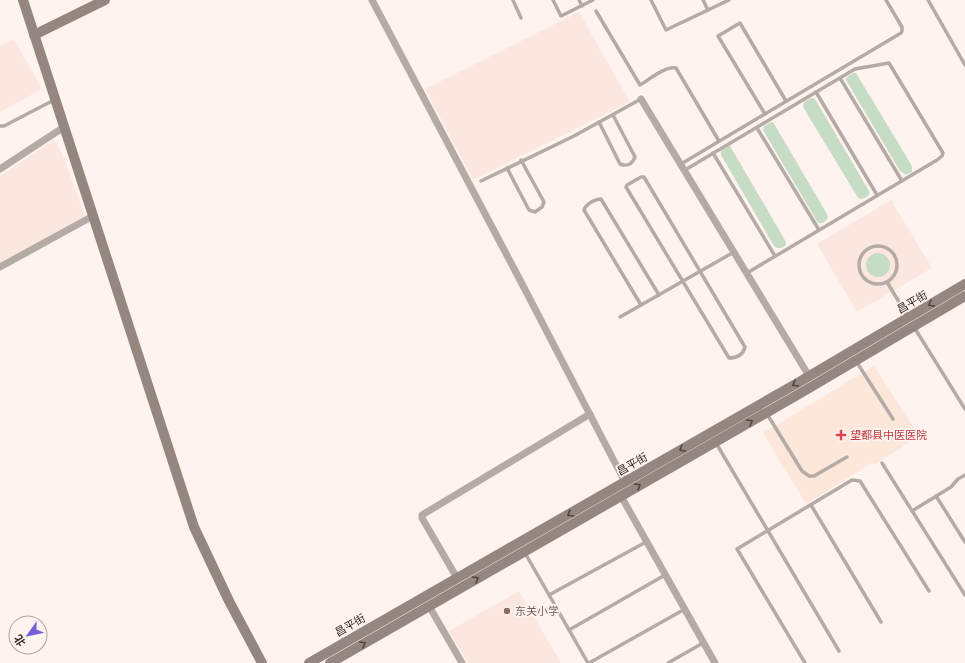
<svg xmlns="http://www.w3.org/2000/svg" width="965" height="663" font-family="Lora,'Noto Sans SC',serif">
<rect width="100%" height="100%" fill="#fef3ef"/>
<!-- built -->
<g fill="#fce7e0">
<polygon points="579,12 630,102 473,180 425,89"/>
<polygon points="14,39 42,89 0,112 0,46"/>
<polygon points="54,140 60,149 86,217 0,264 0,176"/>
<polygon points="891,200 932,268 857,312 817,244"/>
<polygon points="519,591 561,663 468,663 449,631"/>
</g>
<!-- medical -->
<polygon fill="#fde7da" points="874,366 919,436 874,465 872,463 806,504 763,433"/>
<!-- green -->
<g fill="#c6dcc5">
<polygon points="853,73 856,73 912,166 912,172 906,175 900,171 846,80 847,77"/>
<polygon points="811,98 815,99 869,191 870,194 865,198 860,199 857,196 803,107 804,102"/>
<polygon points="771,122 773,122 827,214 828,218 823,223 818,223 763,130 764,126"/>
<polygon points="728,146 730,146 786,242 786,245 782,248 777,248 774,246 721,155 721,151"/>
<circle cx="878" cy="265" r="12"/>
</g>
<g fill="none" stroke-linecap="round" stroke-linejoin="round">
<!-- lane -->
<g stroke="#b5aba5" stroke-width="3.5">
<polyline points="513,0 521,18"/>
<polyline points="553,0 561,16 593,0"/>
<polyline points="579,0 582,6"/>
<polyline points="651,0 666,30 729,0"/>
<polyline points="703,0 708,10"/>
<polyline points="928,0 965,65"/>
<path d="M596,11L640,85C650,79 665,66 676,68L719,141"/>
<polyline points="840,78 902,181"/>
<polyline points="816,92 877,195"/>
<polyline points="765,114 718,36 740,23 786,101"/>
<path d="M599,122L620,164C628,167 632,164 635,157L613,115"/>
<polyline points="0,126 4,126 54,100"/>
<polyline points="757,128 819,230"/>
<polyline points="713,153 775,256"/>
<polyline points="681,164 901,33 902,31 902,27 886,0"/>
<polyline points="507,168 529,210 535,212 542,207 544,202 521,160"/>
<polyline points="685,170 855,69 889,63 943,153 942,156 937,160 747,273"/>
<path d="M641,177H644L745,347C743,355 737,358 729,358L626,187L627,185Z"/>
<polyline points="481,181 574,136 641,99"/>
<circle cx="878" cy="265" r="19"/>
<polyline points="887,282 908,317"/>
<path d="M641,305L584,210C586,204 595,199 601,199L659,295"/>
<polyline points="620,317 734,252"/>
<polyline points="914,327 965,409"/>
<polyline points="856,361 893,419"/>
<polyline points="767,414 802,471 809,476 814,476 847,457"/>
<polyline points="716,443 839,651"/>
<polyline points="882,463 965,595"/>
<polyline points="936,496 965,542"/>
<polyline points="811,505 881,622"/>
<polyline points="912,511 951,487 958,479 965,475"/>
<polyline points="525,553 588,663"/>
<polyline points="549,595 646,542"/>
<polyline points="569,630 665,575"/>
<polyline points="589,663 685,609"/>
<polyline points="668,663 703,643"/>
<polyline points="805,663 737,549 852,480 860,481 929,591"/>
</g>
<!-- street -->
<g stroke="#b5aba5" stroke-width="7">
<polyline points="372,0 520,280 625,482"/>
<polyline points="641,99 809,376"/>
<polyline points="0,169 64,127"/>
<polyline points="0,267 93,216"/>
<polyline points="621,496 715,663"/>
<polyline points="457,578 422,518 422,515 590,414"/>
<polyline points="429,606 462,663"/>
</g>
<!-- secondary -->
<g stroke="#95877f" stroke-width="10">
<polyline points="23,0 194,527 229,601 262,663"/>
<polyline points="34,35 105,0"/>
<polyline points="309,663 794,385 965,284"/>
<polyline points="330,663 799,394 965,296"/>
</g>
</g>
<!-- one-way arrows -->
<defs><path id="oneway-chevron" d="M-2-3.5L2.5 0L-2 3.5" fill="none" stroke-width="1.6" stroke-linecap="round" stroke-linejoin="round"/></defs>
<g stroke="#504541">
<use href="#oneway-chevron" transform="translate(931 304) rotate(150)"/>
<use href="#oneway-chevron" transform="translate(795 384) rotate(150)"/>
<use href="#oneway-chevron" transform="translate(750 422) rotate(-30)"/>
<use href="#oneway-chevron" transform="translate(682 449) rotate(150)"/>
<use href="#oneway-chevron" transform="translate(638 486) rotate(-30)"/>
<use href="#oneway-chevron" transform="translate(570 514) rotate(150)"/>
<use href="#oneway-chevron" transform="translate(476 579) rotate(-30)"/>
<use href="#oneway-chevron" transform="translate(363 644) rotate(-30)"/>
</g>
<!-- markers -->
<path fill="#e0444e" stroke="#fef3ef" stroke-width="1.5" d="M839 429h4v4h4v4h-4v4h-4v-4h-4v-4h4z"/>
<circle fill="#8d6e63" stroke="#fef3ef" stroke-width="1.5" cx="507" cy="611" r="4"/>
<g text-anchor="middle" dominant-baseline="central" stroke-width="3.5" stroke-linejoin="round" paint-order="stroke">
<!-- street labels -->
<g font-size="11" fill="#332926" stroke="#fef3ef">
<text transform="translate(912 302) rotate(-30)">昌平街</text>
<text transform="translate(632 464) rotate(-30)">昌平街</text>
<text transform="translate(350 625) rotate(-30)">昌平街</text>
</g>
<!-- health labels -->
<g font-size="11" fill="#be3a42" stroke="#fef3ef" text-anchor="start">
<text x="850" y="435">望都县中医医院</text>
</g>
<!-- education labels -->
<g font-size="11" fill="#785e54" stroke="#fef3ef" text-anchor="start">
<text x="515" y="611">东关小学</text>
</g>
</g>
<!-- north arrow -->
<g transform="translate(28 635) rotate(237)"><circle r="19" fill="#fef3ef" stroke="#ada29f"/>
<path d="M0-3L7 15L0 10L-7 15Z" fill="#7460da"/>
<text y="-6" font-size="11" font-weight="bold" text-anchor="middle" fill="#332926">北</text>
</g>
</svg>
